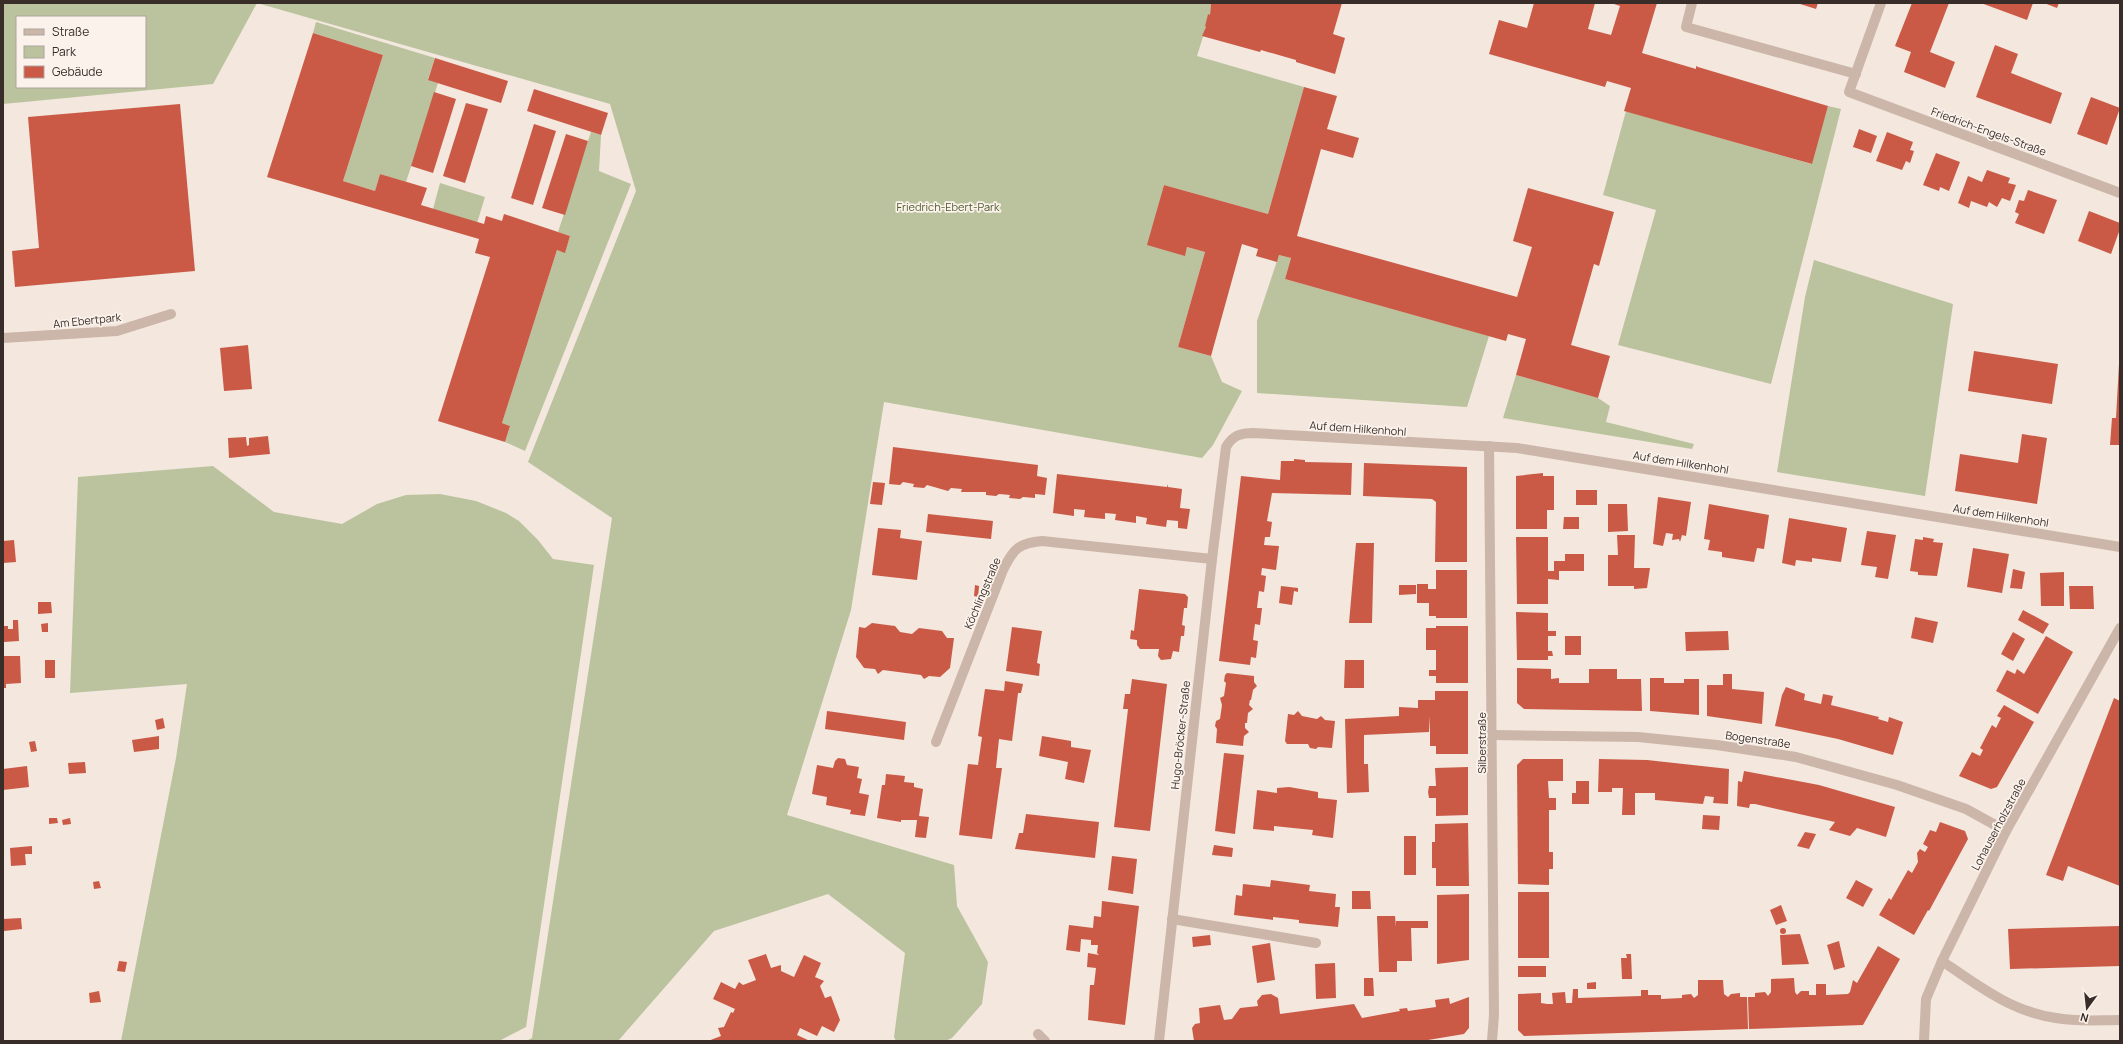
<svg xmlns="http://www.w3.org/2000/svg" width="2123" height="1044" font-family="Manrope,sans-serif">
<rect width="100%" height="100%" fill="#f3e7de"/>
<!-- green -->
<g fill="#bac39d" fill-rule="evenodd">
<path d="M3,3H1211L1210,15H1208L1205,26L1206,27L1197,56L1304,87L1268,214L1164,185L1148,245L1185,255L1187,247L1205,252L1178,347L1211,356L1222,382L1242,391L1213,445L1202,458L884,402L851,610L787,815L954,865L957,906L988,962L982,1004L952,1038L945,1041H896L894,1037L905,953L828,894L714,931L618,1041H526L532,1038L612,518L528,462L636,191L610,104L257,3L213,84L3,104ZM17,17H145V87H17Z"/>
<polygon points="316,22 435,58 428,79 438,83 406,182 380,174 375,191 343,181 383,55 313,33"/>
<polygon points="1828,106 1841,109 1771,384 1618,345 1656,210 1603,195 1626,111 1811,164"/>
<polygon points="591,132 601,135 599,171 631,184 525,451 505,442 510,426 502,423 557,250 565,252 570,236 558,232"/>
<polygon points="440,183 485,197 477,223 433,209"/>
<polygon points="1279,255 1291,258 1285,279 1489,336 1467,407 1257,393 1257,321"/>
<polygon points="1814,260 1953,304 1925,496 1777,472 1805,297"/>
<polygon points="1516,375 1598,398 1610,406 1606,422 1694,444 1692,449 1503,418"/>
<polygon points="213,466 274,512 342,524 377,504 406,495 440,494 476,501 506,513 519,521 538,540 553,559 594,565 526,1027 499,1041 121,1041 176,758 187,684 70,693 78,477"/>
</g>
<!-- building -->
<g fill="#ca5a46">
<polygon points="1211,3 1342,3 1333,34 1345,38 1335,74 1296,62 1296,60 1261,50 1260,52 1202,36 1206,27 1205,26 1208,14 1210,15"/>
<polygon points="1534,3 1595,3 1588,29 1611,35 1620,6 1611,3 1657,3 1642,53 1696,69 1696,66 1698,67 1828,106 1812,164 1624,111 1631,88 1607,81 1605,87 1489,54 1499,20 1527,28"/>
<polygon points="1797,3 1818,3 1816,9"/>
<polygon points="1912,3 1949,3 1930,52 1955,62 1945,88 1904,72 1911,52 1895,46"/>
<polygon points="1981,3 2033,3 2027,20"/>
<polygon points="2044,3 2059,3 2057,8"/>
<polygon points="313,33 383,55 343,181 375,191 380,174 427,188 421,205 484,224 486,216 502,221 504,214 570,236 565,253 557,250 502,423 510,426 505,442 438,421 490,257 475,253 479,239 267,177"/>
<polygon points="1995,45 2018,54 2011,73 2062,93 2051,124 1976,97"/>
<polygon points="435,58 508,81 501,103 428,80"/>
<polygon points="1304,87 1337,96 1327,129 1359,138 1353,158 1321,149 1297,236 1517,297 1532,247 1513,241 1528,188 1614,212 1599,266 1594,264 1571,345 1610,356 1598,398 1516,375 1526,339 1508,334 1506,341 1285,279 1291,258 1279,255 1277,262 1256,256 1258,249 1242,244 1211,356 1178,347 1205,252 1187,247 1185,256 1147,245 1164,185 1268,214"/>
<polygon points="534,89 608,113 601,135 527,111"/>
<polygon points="434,92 456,99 433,173 411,166"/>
<polygon points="2091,97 2120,108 2107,145 2077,134"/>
<polygon points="466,103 488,109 465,183 443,176"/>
<polygon points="180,104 195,271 15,287 12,251 39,248 28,117"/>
<polygon points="534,124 556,131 533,205 511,198"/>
<polygon points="1859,129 1877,136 1871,153 1853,147"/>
<polygon points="1887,132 1913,142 1910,150 1914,151 1910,163 1906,161 1902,170 1876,161"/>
<polygon points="566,134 588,141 565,215 542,208"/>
<polygon points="1936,153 1960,162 1949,191 1940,187 1939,191 1923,185"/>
<polygon points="1987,170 2010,178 2008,183 2016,185 2010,201 2002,198 1997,207 1989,202 1987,207 1971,201 1969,208 1958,203 1968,176 1982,182"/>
<polygon points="2028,190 2057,200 2044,234 2015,223 2019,214 2015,212 2019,200 2024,201"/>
<polygon points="2089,211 2120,223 2120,229 2111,254 2078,241"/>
<polygon points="248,345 252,389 224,391 220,348"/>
<polygon points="1974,351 2058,364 2052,404 1968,391"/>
<polygon points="2119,364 2120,364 2120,445 2110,445 2112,418 2116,418"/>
<polygon points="2022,434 2047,438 2037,504 1955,491 1960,454 2018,463"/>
<polygon points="268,436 270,454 229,458 228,438 246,437 247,446 249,445 249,438"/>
<polygon points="893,447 1038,465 1037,476 1047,478 1045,495 1035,494 1035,498 1023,497 1020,499 1009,498 1010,495 999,494 996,496 986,495 986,492 961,492 962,489 951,488 948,491 927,485 924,488 913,487 914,484 903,482 900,485 889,484"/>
<polygon points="1294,459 1305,460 1305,462 1352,463 1351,495 1272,493 1267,521 1272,522 1270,537 1265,537 1264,545 1279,546 1276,570 1262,568 1261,575 1266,576 1264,592 1259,591 1257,608 1262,608 1260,625 1255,624 1253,640 1258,641 1256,658 1251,657 1250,665 1219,661 1241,476 1280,480 1281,461 1294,461"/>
<polygon points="1364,463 1467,467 1467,562 1435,562 1436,502 1432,499 1363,496"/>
<polygon points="1543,473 1543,476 1554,476 1554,510 1547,510 1547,529 1516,529 1516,476"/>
<polygon points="1057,474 1167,487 1168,484 1168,487 1182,489 1180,508 1190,509 1187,529 1178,528 1178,521 1167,520 1166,527 1146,524 1147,518 1136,516 1136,523 1115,520 1116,514 1105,513 1105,519 1084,517 1085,510 1074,509 1074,516 1053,513"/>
<polygon points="873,482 885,483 882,505 870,504"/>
<rect x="1576" y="490" width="21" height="15"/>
<polygon points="1658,497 1691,502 1686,536 1682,535 1680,542 1679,539 1672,540 1673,534 1666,533 1663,546 1653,544"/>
<polygon points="1608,504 1627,504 1628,531 1608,532"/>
<polygon points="1709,504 1769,515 1764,549 1757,548 1754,562 1722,557 1722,552 1708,550 1710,540 1704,539"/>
<polygon points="928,514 993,521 991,539 926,532"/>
<polygon points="1564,517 1579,517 1579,529 1563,529"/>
<polygon points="1789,518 1847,528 1841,562 1812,558 1812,562 1796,560 1795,566 1782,563"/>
<polygon points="878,528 901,530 900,538 922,541 917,580 872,575"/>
<polygon points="1867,531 1896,535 1888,579 1875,577 1877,567 1861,565"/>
<polygon points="1617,535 1635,535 1634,568 1650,568 1647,588 1634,589 1634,586 1608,586 1608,555 1618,555"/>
<polygon points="1516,537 1548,537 1548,571 1554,571 1554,561 1565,561 1565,554 1584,554 1584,571 1559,571 1559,580 1548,579 1548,604 1517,604"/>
<polygon points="1923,537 1934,539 1933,542 1943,543 1937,576 1918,575 1918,572 1910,571 1915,539 1923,540"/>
<polygon points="14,540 16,562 3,563 3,541"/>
<polygon points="1356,543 1374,543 1372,623 1349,623"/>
<polygon points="1973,548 2009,554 2002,593 1967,587"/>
<polygon points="2013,569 2025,572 2022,589 2010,588"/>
<polygon points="1436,570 1467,570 1467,618 1436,618 1436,616 1429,616 1429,603 1417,603 1417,584 1428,584 1428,589 1436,589"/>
<polygon points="2064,572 2064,606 2041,606 2040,573"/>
<polygon points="975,585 979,586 978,597 974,596"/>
<polygon points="1399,585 1416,585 1416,594 1399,595"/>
<polygon points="1281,586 1298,588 1298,592 1294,591 1292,605 1279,603"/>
<polygon points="2069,586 2093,586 2094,609 2070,609"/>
<polygon points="1139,589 1185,594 1188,597 1187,608 1184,608 1182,625 1185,626 1184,636 1181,636 1179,652 1173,651 1171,659 1161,660 1158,656 1159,649 1140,649 1137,645 1137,640 1130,639 1131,630 1134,631"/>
<polygon points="38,602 51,602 52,613 38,614"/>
<polygon points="2023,610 2049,624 2043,634 2018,620"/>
<polygon points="1516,612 1548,613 1548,631 1556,631 1556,636 1548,636 1548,651 1552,651 1553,656 1548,656 1548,660 1517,660"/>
<polygon points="1915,617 1938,622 1933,643 1911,638"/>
<polygon points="13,620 18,620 19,641 4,642 4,626 8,626 8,629 13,629"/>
<polygon points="48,623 48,632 42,632 41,624"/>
<polygon points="872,623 895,626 900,632 912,634 919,628 942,631 947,638 954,638 950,668 940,677 929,676 924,679 921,675 883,670 878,674 875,669 864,668 856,657 859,627 865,628"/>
<polygon points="1436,626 1468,626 1468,683 1436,683 1436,676 1429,676 1429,670 1436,670 1436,650 1426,650 1426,628 1436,628"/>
<polygon points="1012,627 1042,631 1037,663 1040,664 1039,676 1006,671"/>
<polygon points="1728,631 1729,650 1686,651 1685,632"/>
<polygon points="2013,632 2025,639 2013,661 2001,654"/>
<rect x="1565" y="636" width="16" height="19"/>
<polygon points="2046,636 2073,652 2038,714 1996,691 2007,670 2015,674 2017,669 2024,674"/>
<polygon points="3,656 20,656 21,683 6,684 6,688 3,688"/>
<rect x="45" y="660" width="10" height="18"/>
<polygon points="1345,660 1364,660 1364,688 1344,688"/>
<polygon points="1517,668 1551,669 1551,679 1559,678 1559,683 1589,683 1589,669 1617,669 1617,679 1641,679 1642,711 1524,709 1517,703"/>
<polygon points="1227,673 1254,676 1254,682 1257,686 1253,690 1251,700 1250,700 1249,705 1253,709 1248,713 1247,723 1245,723 1245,728 1249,732 1244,736 1243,746 1216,743 1217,729 1215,726 1216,721 1220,719 1222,705 1220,698 1224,696 1226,683 1224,681 1225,675"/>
<polygon points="1723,674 1732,674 1732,689 1764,692 1762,724 1707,716 1707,685 1723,685"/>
<polygon points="1650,678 1664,678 1664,683 1684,683 1684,679 1699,679 1699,715 1650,711"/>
<polygon points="1132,679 1167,684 1150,831 1114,827 1128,709 1123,709 1125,694 1130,694"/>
<polygon points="1005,681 1023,684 1021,693 1018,693 1012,741 999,739 996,768 1002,768 992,839 959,835 968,764 978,765 982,737 978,736 985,689 1004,691"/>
<polygon points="1786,687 1805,694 1804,700 1821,704 1823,694 1833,696 1831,705 1879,717 1878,719 1888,722 1889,717 1903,722 1893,755 1838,739 1775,726 1782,695"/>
<polygon points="1435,691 1468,691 1468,754 1436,754 1436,746 1430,746 1430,716 1429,732 1364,735 1364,764 1368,764 1369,792 1347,793 1345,719 1399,716 1399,707 1418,708 1418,700 1435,700"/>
<polygon points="2114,698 2120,701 2120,886 2068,866 2063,881 2046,875"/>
<polygon points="2004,705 2034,722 1997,787 1991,789 1959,776 1972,752 1980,756 1983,750 1980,748 1992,725 1996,728 2001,718 1997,716"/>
<polygon points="827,711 906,722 904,740 825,729"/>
<polygon points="1298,711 1302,716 1317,719 1321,716 1325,720 1335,721 1332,748 1318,747 1316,749 1310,748 1308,744 1287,744 1285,741 1288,714 1294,715"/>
<polygon points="163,718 165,728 157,730 155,720"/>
<polygon points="159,736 159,749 134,752 132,740"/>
<polygon points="1042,736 1071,741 1071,747 1091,750 1084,783 1065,779 1068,762 1039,756"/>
<polygon points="35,741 37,751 31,752 29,742"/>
<polygon points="1224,753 1244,755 1235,834 1215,831"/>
<polygon points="838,758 845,759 847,765 859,767 857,778 862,779 859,793 869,795 865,816 850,814 851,810 826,805 827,797 812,794 817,765 833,768 835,761"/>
<polygon points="1523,759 1563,759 1563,781 1548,781 1549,798 1556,798 1556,810 1549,810 1549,852 1553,852 1553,869 1549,869 1549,885 1518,884 1517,765"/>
<polygon points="1599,759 1647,760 1729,769 1728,804 1713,803 1714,797 1705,796 1703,804 1655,800 1655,793 1635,793 1635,815 1622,815 1623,788 1612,788 1612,792 1598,792"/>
<polygon points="85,762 86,773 69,774 68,763"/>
<polygon points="27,766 29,787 3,790 3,769"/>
<polygon points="1468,767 1468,815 1436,816 1436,798 1429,798 1428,792 1429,786 1436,786 1435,768"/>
<polygon points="1744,771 1819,785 1895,807 1886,837 1857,828 1850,836 1829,830 1835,822 1755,804 1750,804 1749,808 1737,806 1738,781 1742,782"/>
<polygon points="886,774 905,776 904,782 914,783 914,787 923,789 919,816 929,817 926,838 915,837 917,820 901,820 901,822 877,818 882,785 885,785"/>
<polygon points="1576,781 1589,781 1589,804 1572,804 1572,793 1576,793"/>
<polygon points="1289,787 1318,792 1318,798 1337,800 1333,838 1312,835 1313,830 1293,828 1274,826 1274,831 1253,829 1257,790 1277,793 1277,788"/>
<polygon points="1026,814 1099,822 1095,858 1015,849 1019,833 1023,833"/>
<polygon points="1703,815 1720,816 1719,830 1702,829"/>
<polygon points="49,818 57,818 58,823 49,824"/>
<polygon points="70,818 71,824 63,825 62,820"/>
<polygon points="1940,822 1965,831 1968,839 1929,911 1928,910 1914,935 1879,915 1889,898 1891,900 1908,870 1912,873 1918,862 1917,853 1920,849 1925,852 1928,847 1923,844 1930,830 1936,832"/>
<polygon points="1468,823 1469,886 1436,886 1436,868 1432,868 1432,842 1435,842 1435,824"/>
<polygon points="1805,832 1816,834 1809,849 1797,846"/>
<rect x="1404" y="836" width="12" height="39"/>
<polygon points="1214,845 1233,848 1232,857 1212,855"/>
<polygon points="32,846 32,854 25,854 26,865 11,866 10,848"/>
<polygon points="1112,856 1137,859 1133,894 1108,890"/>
<polygon points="1271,880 1310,885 1309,891 1336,894 1335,907 1340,907 1338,927 1299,923 1299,920 1273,917 1273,920 1234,915 1236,895 1242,896 1243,884 1270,887"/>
<polygon points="1856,880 1873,889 1863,907 1846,898"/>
<polygon points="99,881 101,888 94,889 93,882"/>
<polygon points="1352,891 1370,891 1371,909 1352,909"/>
<rect x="1518" y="892" width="31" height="66"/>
<polygon points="1469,894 1469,960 1437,964 1437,895"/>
<polygon points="1102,901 1139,906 1125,1025 1088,1020 1090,985 1094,985 1096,968 1087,967 1088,953 1099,955 1097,953 1098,945 1091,945 1091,940 1081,939 1080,952 1066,950 1069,925 1093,928 1094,916 1101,917"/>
<polygon points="1781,905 1787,921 1776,925 1770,910"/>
<polygon points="1377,916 1395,916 1396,927 1396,921 1428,921 1428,928 1411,928 1412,961 1397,961 1397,972 1379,972"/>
<polygon points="21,918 22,929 4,931 3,919"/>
<polygon points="2120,926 2120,966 2010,969 2008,929"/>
<circle cx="1783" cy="931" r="3"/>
<polygon points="1800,934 1809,964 1782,965 1780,935"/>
<polygon points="1210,935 1211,945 1193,947 1192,937"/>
<polygon points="1839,941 1845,967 1834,970 1827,945"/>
<polygon points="1270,943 1275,980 1257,983 1252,946"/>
<polygon points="1878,946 1900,959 1863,1025 1749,1029 1748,997 1755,997 1755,993 1765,992 1768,996 1771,992 1771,979 1794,978 1795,992 1797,995 1801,991 1809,991 1809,995 1816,995 1816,984 1826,984 1826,995 1848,994 1850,992 1853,980 1857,983"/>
<polygon points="766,954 771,968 781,965 781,971 794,977 804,955 821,963 815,977 824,981 820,986 825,998 831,996 840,1020 834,1032 822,1026 817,1036 800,1028 797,1035 810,1041 708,1041 721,1036 718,1028 724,1027 731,1012 733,1013 735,1009 713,999 721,982 735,989 739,982 743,985 756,980 748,960"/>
<polygon points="1626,954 1631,954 1632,979 1622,979 1621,958 1627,958"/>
<polygon points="119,961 127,962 125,972 117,971"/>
<polygon points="1335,963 1336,998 1316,999 1315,964"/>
<rect x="1518" y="966" width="28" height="11"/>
<polygon points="1364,978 1373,978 1374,996 1364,996"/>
<polygon points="1698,980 1723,980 1724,994 1728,997 1731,994 1740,993 1740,997 1747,997 1748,1029 1524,1036 1518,1030 1518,994 1541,993 1541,1003 1547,1004 1553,1004 1552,993 1565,992 1566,1003 1572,1003 1573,989 1578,989 1578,998 1641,996 1641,990 1648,990 1648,995 1661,995 1661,999 1682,998 1682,995 1691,994 1694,998 1698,995"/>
<polygon points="1596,982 1596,989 1587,989 1587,983"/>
<polygon points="99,991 101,1002 90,1003 89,993"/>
<polygon points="1271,994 1278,998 1280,1014 1354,1004 1362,1018 1400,1011 1399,1009 1407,1008 1408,1011 1436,1007 1435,1000 1449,998 1450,1004 1469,997 1469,1028 1464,1034 1422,1041 1194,1041 1192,1028 1195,1024 1200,1023 1199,1008 1220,1005 1224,1020 1232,1019 1240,1008 1258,1006 1257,1001 1262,995"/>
</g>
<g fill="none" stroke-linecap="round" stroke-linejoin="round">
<!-- minor -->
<g stroke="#ccb6a9" stroke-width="10">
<polyline points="1692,3 1686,27 1856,74"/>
<polyline points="1881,3 1849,92 2120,193"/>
<polyline points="3,338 117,331 171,314"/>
<polyline points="1489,446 1494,1015 1492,1041"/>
<polyline points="1493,735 1638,737 1717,745 1796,757 1897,785 1966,809 2006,831"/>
<path d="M936,742L1003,570C1013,549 1019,543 1042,541L1212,559"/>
<polyline points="1172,919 1316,943"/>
<path d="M1942,961C1977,985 2012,1012 2056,1018C2077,1022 2099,1020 2120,1020"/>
<polyline points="1038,1034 1045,1041"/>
<path d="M1159,1041L1212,559L1226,447C1233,435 1241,433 1253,433L1517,448L2120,547"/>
<polyline points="1924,1041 1926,999 1942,961 2006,831 2120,628"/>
</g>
</g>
<g text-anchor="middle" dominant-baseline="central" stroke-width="3.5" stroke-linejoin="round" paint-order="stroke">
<!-- street labels -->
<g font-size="11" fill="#392d29" stroke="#fbf2eb">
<text transform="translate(1989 131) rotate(20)">Friedrich-Engels-Straße</text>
<text transform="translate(87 320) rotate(-6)">Am Ebertpark</text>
<text transform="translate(1358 428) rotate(4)">Auf dem Hilkenhohl</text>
<text transform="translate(1681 462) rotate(9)">Auf dem Hilkenhohl</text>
<text transform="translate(2001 515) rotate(9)">Auf dem Hilkenhohl</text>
<text transform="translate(982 593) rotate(-67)">Köchlingstraße</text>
<text transform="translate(1180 735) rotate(-84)">Hugo-Bröcker-Straße</text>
<text transform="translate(1758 739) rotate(8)">Bogenstraße</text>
<text transform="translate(1481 743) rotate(-90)">Silberstraße</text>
<text transform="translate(1998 824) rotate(-62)">Lohauserholzstraße</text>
</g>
<!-- park labels -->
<g font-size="11" fill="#4c582c" stroke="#fbf2eb">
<text x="948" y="206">Friedrich-Ebert-Park</text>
</g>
</g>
<!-- border -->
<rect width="2123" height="1044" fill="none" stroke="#392d29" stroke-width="8"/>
<!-- legend -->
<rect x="16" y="16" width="130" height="72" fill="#fbf2eb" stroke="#ada39d"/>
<rect x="24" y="29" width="20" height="6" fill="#ccb6a9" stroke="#ada39d"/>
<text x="52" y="36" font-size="12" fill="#392d29">Straße</text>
<rect x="24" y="46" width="20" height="12" fill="#bac39d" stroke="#ada39d"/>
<text x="52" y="56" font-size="12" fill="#392d29">Park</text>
<rect x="24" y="66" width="20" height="12" fill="#ca5a46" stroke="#ada39d"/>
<text x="52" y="76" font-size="12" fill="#392d29">Gebäude</text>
<!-- north arrow -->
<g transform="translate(2087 1008) rotate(195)" stroke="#fbf2eb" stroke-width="3" paint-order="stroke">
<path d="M0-3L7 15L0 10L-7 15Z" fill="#392d29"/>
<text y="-6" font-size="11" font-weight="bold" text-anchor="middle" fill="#392d29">N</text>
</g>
</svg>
